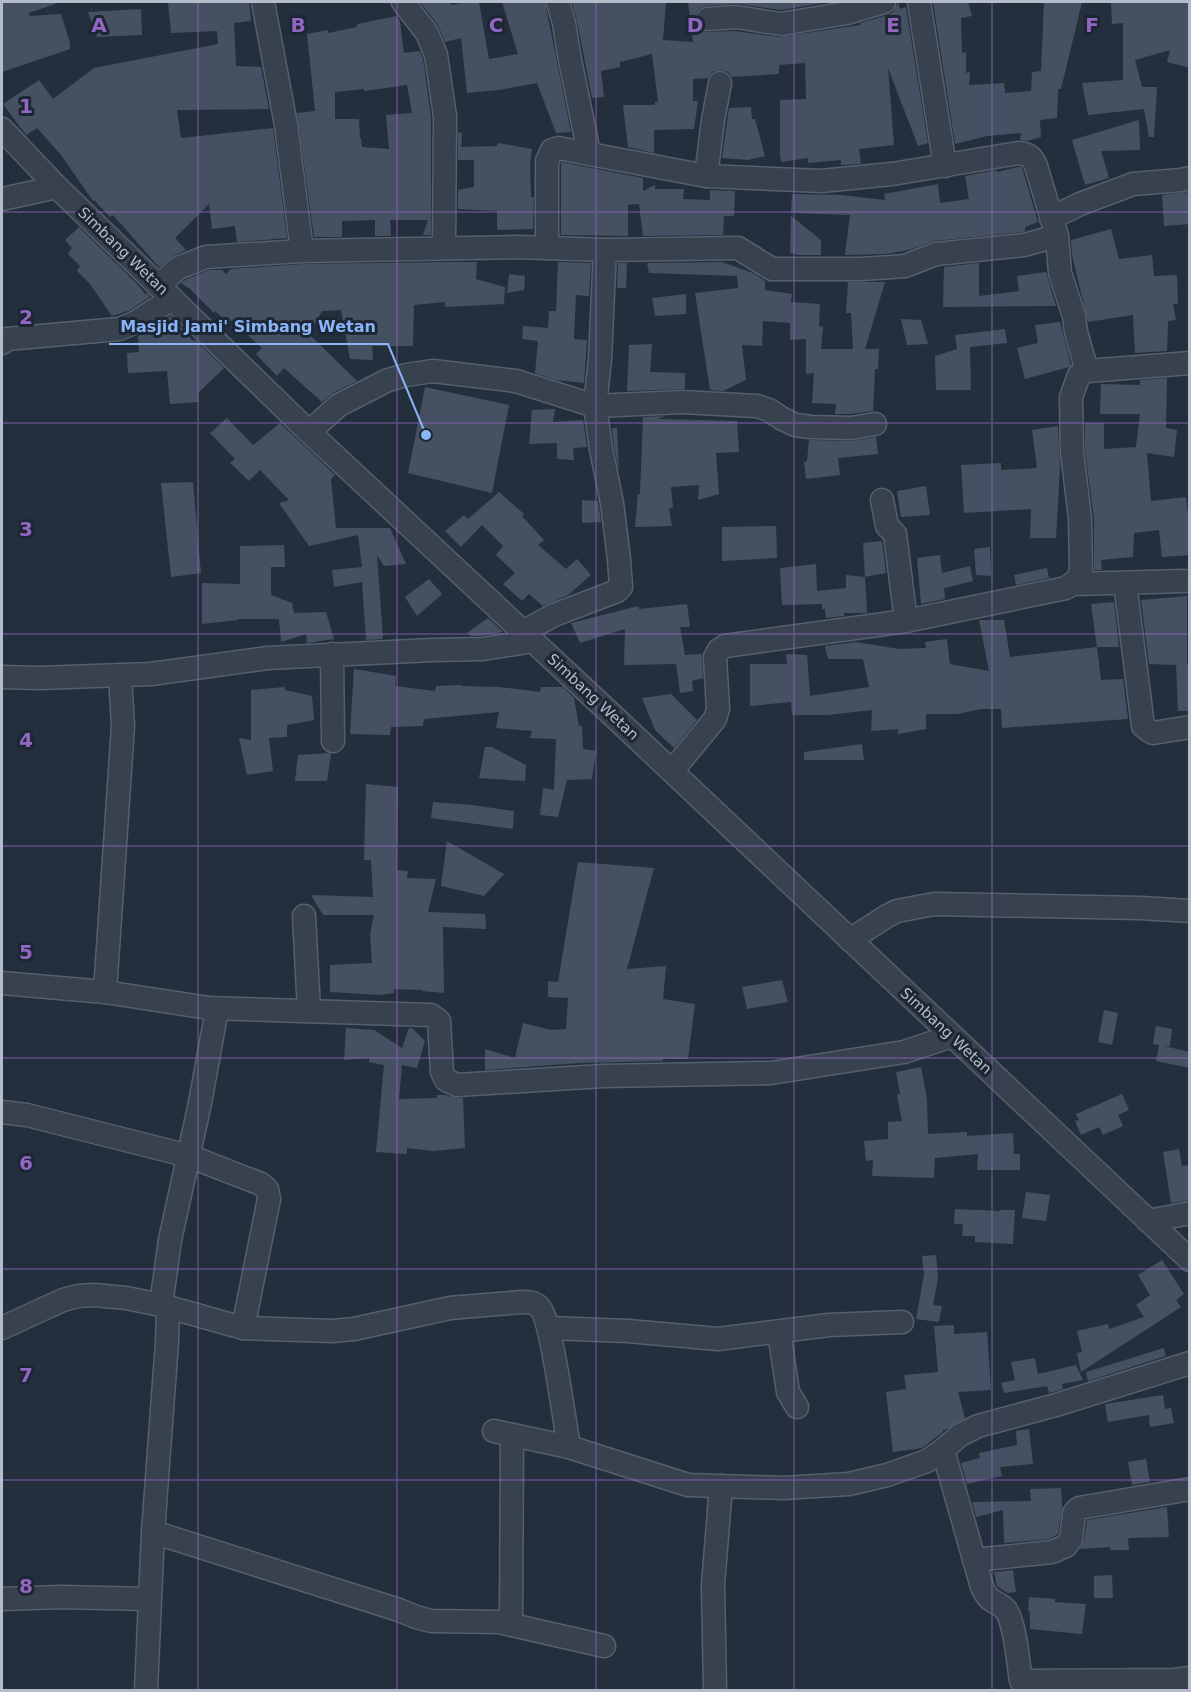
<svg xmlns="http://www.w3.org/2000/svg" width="1191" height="1692" font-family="'DejaVu Sans',sans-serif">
<rect width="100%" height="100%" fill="#242f3e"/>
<!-- building -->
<g fill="#455162" fill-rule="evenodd">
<polygon points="2,2 55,2 55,4 29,13 29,16 61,14 70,43 70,49 2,72"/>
<polygon points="168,2 249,2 251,21 234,23 236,66 261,67 269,109 177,110 181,138 273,128 287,238 237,242 235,226 212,229 209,204 175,238 186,250 173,256 159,267 113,215 110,217 94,200 93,201 61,155 37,128 26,135 3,104 39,80 53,99 94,68 218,44 217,31 171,33"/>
<polygon points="420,2 451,2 451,5 467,2 479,2 489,59 518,54 502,2 545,2 571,132 556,133 537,83 499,90 467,93 461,38 445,42 438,25"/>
<polygon points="572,2 666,2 663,40 693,42 688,2 829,2 781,10 738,4 707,6 700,8 696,14 695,21 697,26 703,31 709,32 735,31 779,37 860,25 860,23 888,15 893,12 898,2 900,9 906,7 928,143 918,146 888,68 894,145 859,149 861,164 841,165 841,160 808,163 808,158 781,162 780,154 780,100 806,99 805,63 779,65 779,74 732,77 728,72 722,70 715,71 710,74 708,78 693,79 693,101 698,101 694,129 654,130 654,153 628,147 623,105 655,105 655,102 658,102 652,54 620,62 620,67 601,71 604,97 592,98 577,21"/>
<polygon points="933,2 968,2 972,16 961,18 962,53 966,52 966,73 970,72 969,85 1004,83 1005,93 1031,91 1032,72 1041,71 1044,2 1082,2 1061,89 1058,89 1057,118 1040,120 1041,137 1027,141 1020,140 1021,133 987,136 955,144"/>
<polygon points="1130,2 1190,2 1190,68 1167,62 1170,50 1135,60 1142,87 1157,87 1154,137 1149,137 1144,109 1088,115 1082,83 1123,80 1123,23 1112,24 1111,3"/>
<polygon points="141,9 142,35 97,37 88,12"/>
<path d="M397,16L400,21L404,53L420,51L423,59L431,117V235H423L428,220H390L391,236H375V220L342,221V237H314L297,113L315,111L307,34L328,30V33L357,27V24ZM407,85L412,113L386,115L389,149L362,147L361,138H360L359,119H335V92L364,89V91Z"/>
<polygon points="751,107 752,119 755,119 765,156 748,160 722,158 729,108"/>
<polygon points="1139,120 1140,150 1101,151 1109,178 1085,185 1072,140"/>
<polygon points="458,132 462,133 461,147 497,146 498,143 532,149 530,165 531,197 534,197 533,229 497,230 497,211 458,209 458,190 474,187 474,160 458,160"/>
<polygon points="561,162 643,178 643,191 655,185 655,189 684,189 683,199 710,200 710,190 735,191 734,216 724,216 723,235 643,236 639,204 628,205 628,236 561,235"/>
<polygon points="1018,167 1022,167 1023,171 1038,222 1025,227 1025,231 1022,232 934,241 909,250 885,254 845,255 850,215 791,213 792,194 841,195 885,200 884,194 938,184 940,203 969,199 965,176 996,170 997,172"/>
<polygon points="1189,192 1190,224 1164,226 1162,195"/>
<polygon points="791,216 821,240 821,255 799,255 790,253"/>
<polygon points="79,227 138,285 145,294 147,293 150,297 128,311 112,316 90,284 77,271 80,266 68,254 72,248 65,240"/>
<polygon points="1111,229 1119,259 1152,255 1154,276 1177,275 1178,304 1173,304 1176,320 1168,321 1167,351 1135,353 1133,315 1088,322 1072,255 1071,240"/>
<polygon points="454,262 477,262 476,279 505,287 504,304 445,307 445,302 414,305 413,346 372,346 373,360 350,359 341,310 322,311 309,334 357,381 333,393 322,402 284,368 277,376 256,354 262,348 231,320 228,323 215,311 214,313 190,289 181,283 185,280 209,270 222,270 226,274 231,269 303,264"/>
<polygon points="558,262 591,263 589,296 576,295 574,339 587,340 584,383 556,380 535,373 538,341 522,339 523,326 548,328 549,311 556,311"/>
<polygon points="722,262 753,273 765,281 765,290 792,294 791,302 820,304 819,326 823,327 821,349 853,349 851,313 846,313 848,282 885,282 865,349 879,349 878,369 875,369 873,411 850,414 835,414 836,404 812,403 814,373 806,374 806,339 790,340 790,323 763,321 762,346 742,345 746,380 723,391 710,390 695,293 738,288 737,276 649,273 647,263"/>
<polygon points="618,263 627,263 626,288 617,288"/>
<polygon points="979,263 979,296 1019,291 1017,276 1046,272 1056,306 943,307 944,267"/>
<polygon points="509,274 525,276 524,290 507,293"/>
<polygon points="686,294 686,314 655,316 652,298"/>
<polygon points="170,316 183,329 192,340 195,340 224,368 198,393 199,402 170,404 167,371 128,373 127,353 139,352 138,336"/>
<polygon points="901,319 921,320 928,344 907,345"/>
<polygon points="1060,322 1071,365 1069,367 1025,379 1017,348 1038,343 1035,325"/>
<polygon points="1005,329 1007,343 970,347 971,390 936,390 935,356 957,349 955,335"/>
<polygon points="652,344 650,372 685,373 685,389 627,391 629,345"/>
<polygon points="1167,378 1166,428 1177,430 1174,457 1147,453 1151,501 1186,497 1190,530 1190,555 1162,557 1159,530 1134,533 1133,557 1101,560 1102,570 1094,570 1094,518 1085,451 1085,423 1104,423 1104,449 1136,447 1140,414 1100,414 1101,384 1140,385 1140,380"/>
<polygon points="425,387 509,405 492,493 408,473"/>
<polygon points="555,409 553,422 583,420 587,447 573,448 574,460 557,459 557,443 529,444 532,410"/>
<polygon points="665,416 658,419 737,421 739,452 716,453 719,494 698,500 699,485 671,487 673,508 669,508 672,526 635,527 638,494 640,494 643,417"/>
<polygon points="227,418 253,445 280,423 335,475 331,479 336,528 390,528 406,564 384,566 377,555 383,639 366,640 362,582 334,587 332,570 362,567 358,535 309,546 279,503 289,500 260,470 249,481 230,463 235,459 210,433"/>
<polygon points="1058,426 1060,466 1056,538 1030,538 1031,509 964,513 961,465 1001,463 1001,470 1037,468 1032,430"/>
<polygon points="612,428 617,428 619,472 614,447"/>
<polygon points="876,437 878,454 838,458 840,475 806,479 804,462 807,461 809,440 851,441"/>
<polygon points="193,482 201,573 171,577 161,483"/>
<polygon points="926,486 930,515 901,517 897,491"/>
<polygon points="499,492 524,514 522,516 544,540 538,545 566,569 577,559 591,575 568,595 543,606 529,594 522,601 503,584 515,573 496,555 503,546 482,525 461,547 445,531 464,515 468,519"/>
<polygon points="582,500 598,501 601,522 582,523"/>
<polygon points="776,526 777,558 722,561 722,527"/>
<polygon points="882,541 886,573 865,577 863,543"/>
<polygon points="284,545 285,567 271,567 271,595 292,603 294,613 326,612 334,639 307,643 306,634 281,642 279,619 238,619 238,620 202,624 202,583 240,584 240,546"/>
<polygon points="990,547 991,576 976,575 974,549"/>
<polygon points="940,555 942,573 970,566 973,581 944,588 945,599 921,604 917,558"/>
<polygon points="816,564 817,591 846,588 846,575 865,577 867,613 844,613 844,616 826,618 825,609 822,609 822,604 782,605 780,568"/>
<polygon points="1047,568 1049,578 1016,585 1014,575"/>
<polygon points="429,579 442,594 417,616 405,597"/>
<polygon points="1187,596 1187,664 1190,664 1190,711 1178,711 1176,665 1149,664 1141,600"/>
<polygon points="1114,602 1119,647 1097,647 1091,604"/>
<polygon points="687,604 690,627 680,627 685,655 702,654 703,678 692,681 693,691 680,693 676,664 624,665 625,629 580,643 571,623 638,606 639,609"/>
<polygon points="488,618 503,632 482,636 471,636 467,633"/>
<polygon points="979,620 1004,620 1010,657 1097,647 1101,680 1123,679 1128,719 1002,728 1001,709 981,709 958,714 926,714 926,729 898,734 898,729 871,731 872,710 827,715 792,715 791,702 750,706 750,664 787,664 786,654 807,655 810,696 869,687 863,659 828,659 825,646 856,642 899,649 926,648 925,642 947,639 950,664 989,671"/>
<polygon points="354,669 396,676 395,686 435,691 436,686 461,685 461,686 499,687 540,692 541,687 563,687 574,698 579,726 582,726 583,749 596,751 592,779 567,780 558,817 540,815 543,788 554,790 556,739 530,738 532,731 496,728 499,712 424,719 423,726 391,727 390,735 350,734"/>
<polygon points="285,687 285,690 312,696 314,720 287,725 287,737 269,738 273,771 247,775 239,738 251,740 251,690"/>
<polygon points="671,694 697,720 674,748 655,730 642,698"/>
<polygon points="862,744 864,760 804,760 804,752"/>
<polygon points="485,747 492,747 526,765 525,781 479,778"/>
<polygon points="327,753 331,754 327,781 295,781 298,755"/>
<polygon points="366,784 398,787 397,870 408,871 407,878 436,879 428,912 485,914 486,929 443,927 444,993 422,991 422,990 394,989 394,993 380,995 330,992 330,965 372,963 370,934 374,915 323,915 311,895 373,897 371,860 364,860"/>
<polygon points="433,802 472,805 514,811 513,829 431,818"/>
<polygon points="447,841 504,874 484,896 441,886"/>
<polygon points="578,862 654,868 627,969 666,966 663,999 695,1004 688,1059 663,1059 663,1061 580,1063 485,1070 485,1049 515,1058 523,1023 551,1030 566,1029 568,998 548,997 548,981 558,982"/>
<polygon points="782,980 788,1002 747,1009 742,987"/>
<polygon points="1104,1010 1118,1013 1112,1045 1098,1042"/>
<polygon points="1156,1026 1172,1029 1170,1046 1164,1046 1190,1052 1190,1068 1156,1061 1159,1045 1153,1044"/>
<polygon points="346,1028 374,1030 402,1048 409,1028 412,1028 425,1041 417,1068 402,1065 399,1099 437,1098 437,1095 445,1095 452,1097 463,1098 465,1148 433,1151 407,1148 407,1154 376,1152 384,1065 369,1062 369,1058 344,1060"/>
<polygon points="921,1067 927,1099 928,1134 967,1132 967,1136 1013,1133 1014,1154 1020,1154 1020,1170 977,1170 978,1154 935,1158 934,1178 872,1176 873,1160 866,1161 864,1141 888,1139 888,1122 902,1121 897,1095 900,1094 896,1072"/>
<polygon points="1122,1094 1129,1110 1118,1115 1123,1126 1103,1135 1099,1127 1081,1135 1075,1121 1079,1120 1076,1114"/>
<polygon points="1179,1149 1182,1166 1190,1165 1190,1200 1171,1203 1163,1152"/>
<polygon points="1026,1192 1050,1195 1046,1221 1022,1218"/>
<polygon points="955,1209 1000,1211 1000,1210 1015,1210 1013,1244 975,1242 975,1236 962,1236 963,1224 954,1224"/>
<polygon points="936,1255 938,1278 933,1305 942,1306 939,1322 916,1319 924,1275 922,1256"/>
<polygon points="1162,1260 1184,1294 1176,1300 1181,1307 1081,1372 1077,1353 1082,1352 1077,1331 1108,1324 1109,1329 1144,1317 1136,1305 1150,1295 1138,1275"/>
<polygon points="954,1325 954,1334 987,1332 991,1390 958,1392 965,1418 947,1429 943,1430 943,1432 922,1448 893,1452 886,1392 906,1389 904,1375 938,1372 934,1326"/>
<polygon points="1164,1348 1166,1356 1088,1381 1086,1372"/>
<polygon points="1035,1358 1038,1374 1076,1365 1083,1380 1062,1384 1063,1389 1049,1393 1047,1386 1004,1393 1001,1383 1015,1380 1011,1362"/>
<polygon points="1163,1395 1165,1409 1171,1408 1174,1423 1150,1427 1149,1415 1108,1422 1105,1404"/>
<polygon points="1029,1429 1033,1464 1000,1467 1002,1476 967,1484 961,1463 980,1458 979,1453 1017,1445 1016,1431"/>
<polygon points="1146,1459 1150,1482 1132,1485 1128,1462"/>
<polygon points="1061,1488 1062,1507 1058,1534 1049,1539 1004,1543 1003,1510 976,1517 972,1502 1031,1501 1030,1489"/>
<polygon points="1167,1507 1169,1537 1128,1538 1129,1550 1110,1550 1110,1547 1080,1549 1084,1541 1087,1520"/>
<polygon points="1013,1570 1016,1592 1007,1593 997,1586 994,1572"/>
<polygon points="1112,1575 1113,1598 1094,1598 1094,1576"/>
<polygon points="1029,1597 1055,1599 1055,1602 1086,1604 1082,1634 1030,1629 1030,1611 1028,1611"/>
</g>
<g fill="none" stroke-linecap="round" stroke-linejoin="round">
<!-- minor casing -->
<g stroke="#565f6c" stroke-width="25">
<g id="minor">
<polyline points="263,2 286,125 302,251"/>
<polyline points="403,2 427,33 436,55 445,116 444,248"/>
<polyline points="558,2 564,23 569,55 589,153"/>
<polyline points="919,2 945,166"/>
<polyline points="708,19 736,17 781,24 847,13 884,2"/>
<polyline points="2,129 57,187 309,432 609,712 1190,1260"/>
<polyline points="706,176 713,120 720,83"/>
<polyline points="2,199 57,187"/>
<polyline points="1051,218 1080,204 1133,184 1181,180 1190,178"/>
<polyline points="547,248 605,250 738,248 772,269 862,269 905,266 936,254 1024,245 1057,236"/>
<path d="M158,286L178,268L206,257L302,251L517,247L547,248V161L552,150L558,148L706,176L821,181L892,174L1018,153C1028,154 1032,156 1036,166L1057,236L1060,273L1074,316L1076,332L1087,371"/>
<polyline points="2,343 7,339 119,329 134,323 172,299"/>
<polyline points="309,432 339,405 388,380 406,375 433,371 516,381 595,406 682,402 757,406 769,410 781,418 795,425 811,427 851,428 875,424"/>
<polyline points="882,500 887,526 895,534 906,621"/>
<polyline points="1125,583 1143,726 1148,730 1153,733 1190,727"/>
<polyline points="1073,584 1185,581"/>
<polyline points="523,632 554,615 617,591 621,587 619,559 612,503 601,449 595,406 600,359 605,250"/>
<polyline points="332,654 333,741"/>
<polyline points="2,677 39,678 151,674 268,658 432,650 483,649 533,641"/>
<polyline points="672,771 715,719 718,709 715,657 719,650 725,646 906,621 1066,588 1077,580 1081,571 1080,518 1072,452 1071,397 1079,375 1087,371 1190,363"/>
<polyline points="304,916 309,1011"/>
<polyline points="850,940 887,916 897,911 934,904 1141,908 1190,911"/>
<polyline points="2,983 105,992 209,1008 216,1015 200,1103 170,1240 161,1305"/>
<polyline points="105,992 123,726 120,675"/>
<polyline points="209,1008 431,1015 439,1021 442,1072 446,1080 457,1085 603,1076 771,1073 904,1052 952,1036"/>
<polyline points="2,1112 27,1115 189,1156 261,1184 267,1189 269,1199 243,1328"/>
<polyline points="1148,1221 1190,1213"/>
<path d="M2,1328L63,1300L78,1296L94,1295L126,1298L161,1305L243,1328L332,1331L354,1329L450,1308L522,1302C528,1302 535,1302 539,1307C551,1317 565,1425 569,1447L688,1485L783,1488L849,1484L887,1475L927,1461L943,1450L960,1435L978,1426L1056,1405L1190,1363"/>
<polyline points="549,1328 628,1331 718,1339 829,1325 902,1322"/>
<polyline points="779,1332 788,1392 797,1407"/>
<polyline points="494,1431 569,1447"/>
<path d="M943,1450L982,1587C984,1591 986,1596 990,1599C995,1603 1002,1605 1006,1610C1016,1626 1018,1663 1021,1681L1174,1680L1190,1678"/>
<polyline points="153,1532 167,1342 168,1307"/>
<polyline points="974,1560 1052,1552 1066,1546 1071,1539 1074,1513 1079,1508 1190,1489"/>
<polyline points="2,1599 61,1597 149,1599"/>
<polyline points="511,1625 512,1435"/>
<polyline points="146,1690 153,1532 399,1610 416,1617 431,1621 499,1622 604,1646"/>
<polyline points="715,1690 713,1585 721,1486"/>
</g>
</g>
<!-- minor -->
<use href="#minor" stroke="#38414e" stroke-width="22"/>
</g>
<!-- grid -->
<path fill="none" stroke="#9266c3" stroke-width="1.5" stroke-opacity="0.55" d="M198,2V1690M397,2V1690M596,2V1690M794,2V1690M992,2V1690M2,212H1190M2,423H1190M2,634H1190M2,846H1190M2,1058H1190M2,1269H1190M2,1480H1190"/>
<g text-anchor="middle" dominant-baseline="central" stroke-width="6" stroke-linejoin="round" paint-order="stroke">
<!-- street labels -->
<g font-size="15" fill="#b4bcc9" stroke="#1d2633">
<text transform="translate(123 251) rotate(44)">Simbang Wetan</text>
<text transform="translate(593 697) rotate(43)">Simbang Wetan</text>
<text transform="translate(946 1031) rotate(43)">Simbang Wetan</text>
</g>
</g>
<g font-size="20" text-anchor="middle" font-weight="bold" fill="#9266c3" stroke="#1d2633" stroke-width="6" stroke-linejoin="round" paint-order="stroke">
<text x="99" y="32">A</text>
<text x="298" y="32">B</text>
<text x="496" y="32">C</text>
<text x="695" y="32">D</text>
<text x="893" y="32">E</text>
<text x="1092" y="32">F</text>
<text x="26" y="113">1</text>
<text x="26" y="324">2</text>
<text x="26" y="536">3</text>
<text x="26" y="747">4</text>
<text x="26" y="959">5</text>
<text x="26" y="1170">6</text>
<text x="26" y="1382">7</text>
<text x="26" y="1593">8</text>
</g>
<!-- callouts -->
<path fill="none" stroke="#8ab4f8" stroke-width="2" d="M426 435L388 344H109"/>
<circle fill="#8ab4f8" stroke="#1d2633" stroke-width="2" cx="426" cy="435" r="6"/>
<g font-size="16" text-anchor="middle" font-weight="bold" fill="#8ab4f8" stroke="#1d2633" stroke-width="6" stroke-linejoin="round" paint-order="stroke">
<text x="248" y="332">Masjid Jami' Simbang Wetan</text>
</g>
<!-- border -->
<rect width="1191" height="1692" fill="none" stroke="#b4bcc9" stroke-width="6"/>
</svg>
